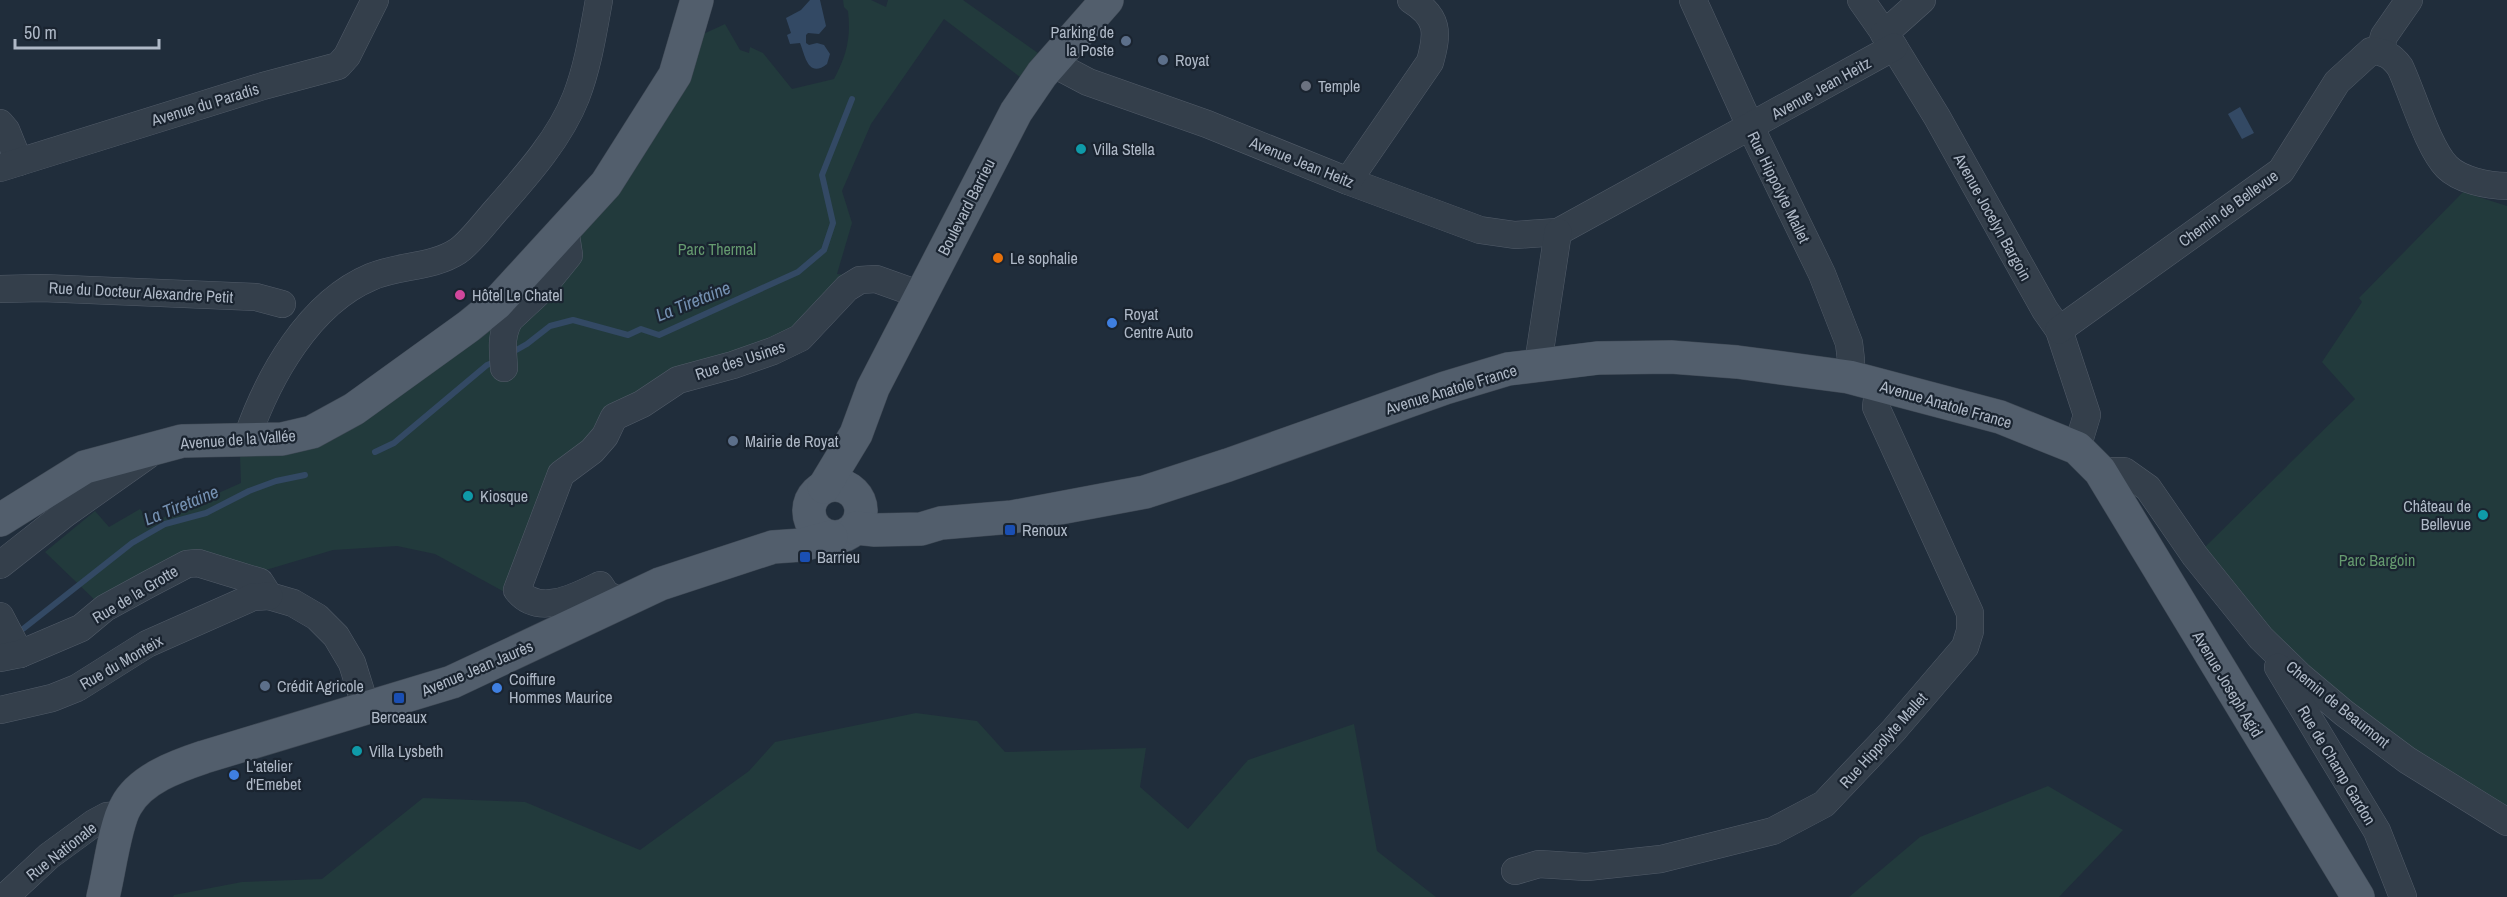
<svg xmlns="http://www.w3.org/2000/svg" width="2507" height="897" font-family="'Archivo Narrow',sans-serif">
<rect width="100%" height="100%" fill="#202d3b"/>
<!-- green -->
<g fill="#223a3c">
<path d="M843,0H871L886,7L888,0H963L1052,63L1033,87L944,19L871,124L842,191L852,223L837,274L926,285L857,289L798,348L681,388L622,425L565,479L510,595L435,554L397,546L333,550L259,572L209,558L98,603L45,552L95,511L109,527L140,509L151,523L241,483L240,456L291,453L333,440L415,383L493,324L699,36L725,24L740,50L749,53L750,47L763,53L792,89L834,79C847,55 851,37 848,11L844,7Z"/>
<polygon points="2463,192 2507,206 2507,807 2410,752 2284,652 2201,551 2355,399 2322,362 2362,302 2359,298"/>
<polygon points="916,713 977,721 1005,752 1146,748 1140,787 1188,829 1248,760 1354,724 1377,851 1436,897 173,897 174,895 242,882 322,879 423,798 525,802 640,850 749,771 775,742"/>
<polygon points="2048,786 2123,830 2059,897 1849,897 1920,837"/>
</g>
<!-- water -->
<g fill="#334964">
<path d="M810,0H820L826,26L819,34L808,33L806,35V43L809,45L817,43L824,45L830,54L827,64C808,79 805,55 800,43L790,44L787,35L791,33L786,18L801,10Z"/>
<polygon points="2240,107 2254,133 2242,139 2228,114"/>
</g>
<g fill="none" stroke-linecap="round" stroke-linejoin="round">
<!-- stream -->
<g stroke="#334964" stroke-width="6">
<polyline points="511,353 527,344 550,326 573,320 628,335 641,329 659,335 798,272 824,250 833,223 822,175 852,99"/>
<polyline points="375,452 394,443 487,365 497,361"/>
<polyline points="23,629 132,543 165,524 206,513 249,491 276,481 305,475"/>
</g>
<!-- minor casing -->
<g stroke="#525c69" stroke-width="28">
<g id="minor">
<polyline points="1693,0 1751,128 1822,274 1849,343 1851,360 1849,377"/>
<polyline points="1861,0 1894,47 1937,117 2045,310 2059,330 2087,415 2077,448"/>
<polyline points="1884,34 1922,0"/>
<polyline points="2380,51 2384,36 2409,0"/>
<polyline points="1052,63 1088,82 1207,124 1348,181 1480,230 1515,235 1558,232 1894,47"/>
<polyline points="0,123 6,130 19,162"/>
<polyline points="0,168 263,86 338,66 347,56 375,0"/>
<path d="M1348,181L1430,62C1438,33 1439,17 1411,0"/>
<polyline points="0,289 42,288 256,297 282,304"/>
<path d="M2059,330L2281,171L2337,82L2371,51C2384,51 2392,56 2400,67C2412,92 2428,148 2447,167C2460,180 2488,186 2507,186"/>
<polyline points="1538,364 1558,232"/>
<path d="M504,368C503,350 500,336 510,319L539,292L569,255L565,229"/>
<path d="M247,438C268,377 309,303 371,277C399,265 432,268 458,251C471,242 487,220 498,208C527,175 560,138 576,97C588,66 593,33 599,0"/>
<polyline points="2100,471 2124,471 2148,488 2195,556 2261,638 2300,676 2344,713 2407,760 2507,822"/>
<polyline points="0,565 66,513 148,455"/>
<path d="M620,601L606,594L600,585C576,597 538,617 517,590L561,474L592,451L605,436L614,417L642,404L678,380L733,365L773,351L800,338L847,288L860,280L876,279L921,295"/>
<polyline points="0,616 20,654"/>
<polyline points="0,658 20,654 81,628 105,608 149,584 187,564 198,563 260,582 269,596 293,603 317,617 336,636 352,663 366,708"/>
<polyline points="2278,667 2377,831 2403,897"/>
<polyline points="0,710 52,698 77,688 147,644 253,597 269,596"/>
<polyline points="1515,871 1539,864 1587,867 1661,859 1773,831 1824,804 1893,731 1965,647 1970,631 1970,613 1876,407 1879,385"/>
<polyline points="5,897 49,856 94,823 107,816 121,815"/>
</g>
</g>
<!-- major casing -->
<g stroke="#3e4854" stroke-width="34">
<g id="major">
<circle cx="835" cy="511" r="26"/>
<polyline points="824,487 856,434 873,388 1016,112 1042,74 1107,0"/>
<polyline points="0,520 85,467 182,441 282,439 312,432 354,409 469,326 496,304 606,184 675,75 697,0"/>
<polyline points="856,528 875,530 921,529 941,523 1012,517 1145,492 1228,465 1445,388 1508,369 1598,358 1671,357 1737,362 1849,377 2000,417 2077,448 2100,471 2358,897"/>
<path d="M103,897C109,874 115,824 126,806C140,779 177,766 204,757L452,682L660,584L773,547L802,545L831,537"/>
</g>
</g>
<!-- minor -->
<use href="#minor" stroke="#343f4b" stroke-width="27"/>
<!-- major -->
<use href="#major" stroke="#525e6c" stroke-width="33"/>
</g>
<!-- markers -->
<g fill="#5c6f8a" stroke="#1a2430" stroke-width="2">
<circle cx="1126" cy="41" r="6"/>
<circle cx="1163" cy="60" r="6"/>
<circle cx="733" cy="441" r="6"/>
<circle cx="265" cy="686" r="6"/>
</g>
<circle fill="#6b7280" stroke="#1a2430" stroke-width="2" cx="1306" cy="86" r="6"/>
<g fill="#0f9aa8" stroke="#1a2430" stroke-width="2">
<circle cx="1081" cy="149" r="6"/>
<circle cx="468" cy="496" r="6"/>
<circle cx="2483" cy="515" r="6"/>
<circle cx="357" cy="751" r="6"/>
</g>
<circle fill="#e8710a" stroke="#1a2430" stroke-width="2" cx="998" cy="258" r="6"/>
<circle fill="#d1479c" stroke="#1a2430" stroke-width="2" cx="460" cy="295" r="6"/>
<g fill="#3f7fe0" stroke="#1a2430" stroke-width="2">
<circle cx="1112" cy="323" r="6"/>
<circle cx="497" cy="688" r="6"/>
<circle cx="234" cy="775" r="6"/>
</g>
<g fill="#1a4fb4" stroke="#1a2430" stroke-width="2">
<rect x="1004" y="524" width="12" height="12" rx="3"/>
<rect x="799" y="551" width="12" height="12" rx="3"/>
<rect x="393" y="692" width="12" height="12" rx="3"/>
</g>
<g text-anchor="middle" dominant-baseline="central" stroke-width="4.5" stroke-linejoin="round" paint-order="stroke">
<!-- poi labels -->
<g font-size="16" fill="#afb9c7" stroke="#1a2430" text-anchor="start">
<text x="1114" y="32" text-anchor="end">Parking de<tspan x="1114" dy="18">la Poste</tspan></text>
<text x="1175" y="60">Royat</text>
<text x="1318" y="86">Temple</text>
<text x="1093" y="149">Villa Stella</text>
<text x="1010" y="258">Le sophalie</text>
<text x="472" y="295">Hôtel Le Chatel</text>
<text x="1124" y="314">Royat<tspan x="1124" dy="18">Centre Auto</tspan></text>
<text x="745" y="441">Mairie de Royat</text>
<text x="480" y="496">Kiosque</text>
<text x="2471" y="506" text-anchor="end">Château de<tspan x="2471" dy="18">Bellevue</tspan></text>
<text x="1022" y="530">Renoux</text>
<text x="817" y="557">Barrieu</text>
<text x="509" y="679">Coiffure<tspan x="509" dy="18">Hommes Maurice</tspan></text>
<text x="277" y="686">Crédit Agricole</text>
<text x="399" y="717" text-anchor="middle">Berceaux</text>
<text x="369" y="751">Villa Lysbeth</text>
<text x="246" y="766">L'atelier<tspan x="246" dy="18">d'Emebet</tspan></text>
</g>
<!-- street labels -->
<g font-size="16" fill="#afb9c7" stroke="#1a2430">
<text transform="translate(1821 88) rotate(-29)">Avenue Jean Heitz</text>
<text transform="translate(205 104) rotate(-17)">Avenue du Paradis</text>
<text transform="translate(1302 162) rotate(22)">Avenue Jean Heitz</text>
<text transform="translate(1779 187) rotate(64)">Rue Hippolyte Mallet</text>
<text transform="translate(966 207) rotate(-63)">Boulevard Barrieu</text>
<text transform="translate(2228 208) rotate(-36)">Chemin de Bellevue</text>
<text transform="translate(1993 217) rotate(61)">Avenue Jocelyn Bargoin</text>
<text transform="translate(141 292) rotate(3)">Rue du Docteur Alexandre Petit</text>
<text transform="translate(740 360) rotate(-18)">Rue des Usines</text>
<text transform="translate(1451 389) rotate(-17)">Avenue Anatole France</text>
<text transform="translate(1946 404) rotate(16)">Avenue Anatole France</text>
<text transform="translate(238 439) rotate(-4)">Avenue de la Vallée</text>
<text transform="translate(135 594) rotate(-31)">Rue de la Grotte</text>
<text transform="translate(121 662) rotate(-30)">Rue du Monteix</text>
<text transform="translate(477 668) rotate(-23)">Avenue Jean Jaurès</text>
<text transform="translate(2228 684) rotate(59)">Avenue Joseph Agid</text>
<text transform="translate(2338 704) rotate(39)">Chemin de Beaumont</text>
<text transform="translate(1883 740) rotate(-48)">Rue Hippolyte Mallet</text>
<text transform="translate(2337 765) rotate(59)">Rue de Champ Gardon</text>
<text transform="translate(61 851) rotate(-38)">Rue Nationale</text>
</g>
<!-- park labels -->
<g font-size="16" fill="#659a6f" stroke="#1a2430">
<text x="717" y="249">Parc Thermal</text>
<text x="2377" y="560">Parc Bargoin</text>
</g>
<!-- water labels -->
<g font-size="18" font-style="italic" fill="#7591b2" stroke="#1a2430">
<text transform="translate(693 301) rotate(-22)">La Tiretaine</text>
<text transform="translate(181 505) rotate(-22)">La Tiretaine</text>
</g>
</g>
<!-- scale -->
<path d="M15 39v9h144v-9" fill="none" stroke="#afb9c7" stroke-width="3"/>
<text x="24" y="39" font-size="18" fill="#afb9c7" stroke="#1a2430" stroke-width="4.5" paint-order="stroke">50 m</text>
</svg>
